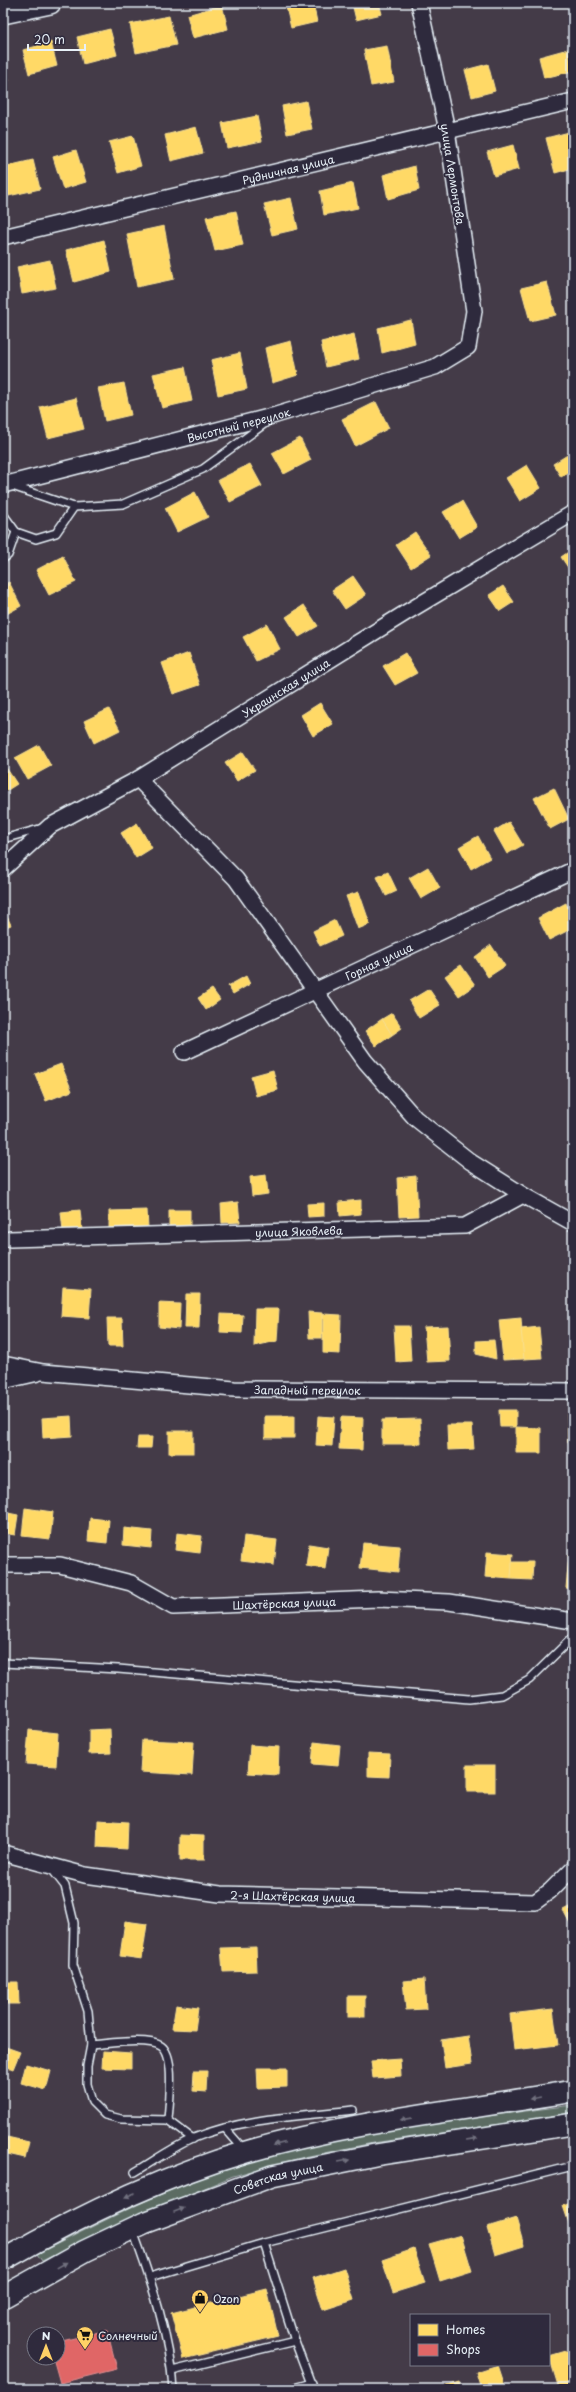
<svg xmlns="http://www.w3.org/2000/svg" width="576" height="2392" font-family="'Playpen Sans',sans-serif">
<rect width="100%" height="100%" fill="#443b48"/>
<filter id="ink" filterUnits="userSpaceOnUse"><feTurbulence type="fractalNoise" baseFrequency=".025" numOctaves="2"/><feDisplacementMap in="SourceGraphic" scale="8" xChannelSelector="R" yChannelSelector="G"/><feConvolveMatrix kernelMatrix="1 2 1 2 8 2 1 2 1" color-interpolation-filters="sRGB"/></filter>
<g filter="url(#ink)">
<!-- green -->
<path fill="#5b6c64" stroke="#a2aeae" d="M573,2105V2112L555,2116L373,2143L304,2157L233,2176L101,2232L42,2261L37,2254C92,2227 144,2199 202,2178C320,2135 449,2121 573,2105Z"/>
<!-- homes -->
<g fill="#ffd966" stroke="#f8e092">
<polygon points="285,3 313,3 317,22 291,28"/>
<polygon points="352,3 379,3 382,14 356,20"/>
<polygon points="222,5 228,29 193,38 187,15"/>
<polygon points="169,16 176,45 136,53 130,24"/>
<polygon points="110,29 117,55 83,64 77,37"/>
<polygon points="51,42 57,66 29,74 23,50"/>
<polygon points="387,46 394,82 371,86 364,50"/>
<polygon points="568,49 573,71 544,78 539,57"/>
<polygon points="3,55 9,81 3,82"/>
<polygon points="488,64 495,91 472,97 465,70"/>
<polygon points="306,101 312,129 287,134 282,106"/>
<polygon points="257,116 262,141 227,148 222,123"/>
<polygon points="196,127 203,153 171,161 165,135"/>
<polygon points="573,131 573,168 555,173 546,138"/>
<polygon points="133,136 141,166 118,173 109,142"/>
<polygon points="513,145 519,169 494,176 487,152"/>
<polygon points="76,150 86,182 63,189 53,157"/>
<polygon points="33,160 40,189 4,197 3,167"/>
<polygon points="415,166 419,190 388,199 383,175"/>
<polygon points="353,183 358,208 324,215 320,191"/>
<polygon points="291,198 298,229 272,235 264,204"/>
<polygon points="236,211 243,245 215,251 206,217"/>
<polygon points="164,226 174,279 137,287 127,234"/>
<polygon points="104,240 111,272 74,282 66,250"/>
<polygon points="50,260 56,288 22,294 17,267"/>
<polygon points="547,282 556,315 530,321 521,288"/>
<polygon points="411,320 415,344 382,353 378,328"/>
<polygon points="354,334 359,359 326,367 321,342"/>
<polygon points="291,341 298,375 272,383 265,348"/>
<polygon points="240,353 247,389 218,395 211,360"/>
<polygon points="185,367 192,401 162,408 153,374"/>
<polygon points="124,383 131,415 105,421 98,388"/>
<polygon points="76,398 84,429 48,438 40,407"/>
<polygon points="376,402 389,428 355,446 342,419"/>
<polygon points="300,438 311,460 284,474 272,453"/>
<polygon points="569,454 573,460 573,470 561,477 553,464"/>
<polygon points="250,464 262,486 230,502 218,480"/>
<polygon points="527,465 541,488 520,501 506,478"/>
<polygon points="195,492 208,517 177,532 165,508"/>
<polygon points="462,501 477,527 459,538 443,512"/>
<polygon points="415,532 431,555 411,568 396,545"/>
<polygon points="573,549 573,575 561,557"/>
<polygon points="63,556 76,582 49,595 36,570"/>
<polygon points="353,576 366,595 345,609 332,590"/>
<polygon points="9,582 21,606 3,616 3,585"/>
<polygon points="503,586 514,602 500,611 489,595"/>
<polygon points="304,605 318,626 299,637 286,617"/>
<polygon points="267,624 280,649 256,661 243,637"/>
<polygon points="189,653 200,685 173,694 162,663"/>
<polygon points="405,653 417,673 395,685 383,666"/>
<polygon points="320,703 333,724 313,736 301,715"/>
<polygon points="109,709 120,730 94,743 84,721"/>
<polygon points="39,745 51,766 27,779 15,758"/>
<polygon points="243,752 255,770 237,781 225,763"/>
<polygon points="3,763 17,784 3,793"/>
<polygon points="554,788 569,819 550,829 534,798"/>
<polygon points="509,822 523,845 507,854 494,831"/>
<polygon points="137,823 152,848 136,858 121,833"/>
<polygon points="478,836 490,858 471,869 459,847"/>
<polygon points="428,867 440,888 421,899 409,878"/>
<polygon points="388,872 397,891 386,896 377,877"/>
<polygon points="359,892 370,924 358,929 346,896"/>
<polygon points="566,903 573,917 573,928 549,940 538,918"/>
<polygon points="3,908 11,925 3,928"/>
<polygon points="335,920 342,936 320,946 313,931"/>
<polygon points="491,945 505,966 488,977 475,957"/>
<polygon points="461,965 475,985 459,996 445,976"/>
<polygon points="246,976 250,984 233,994 228,986"/>
<polygon points="212,989 220,1000 206,1010 198,998"/>
<polygon points="429,989 440,1005 419,1018 409,1001"/>
<polygon points="392,1013 402,1028 392,1035 382,1019"/>
<polygon points="382,1019 392,1035 376,1046 365,1031"/>
<polygon points="61,1064 72,1091 46,1101 35,1074"/>
<polygon points="273,1070 278,1090 256,1096 251,1076"/>
<polygon points="266,1175 268,1194 252,1196 250,1177"/>
<polygon points="416,1176 418,1216 399,1217 397,1178"/>
<polygon points="361,1200 361,1214 340,1216 339,1202"/>
<polygon points="238,1202 240,1222 222,1223 221,1204"/>
<polygon points="324,1203 324,1216 308,1217 307,1204"/>
<polygon points="80,1210 82,1229 63,1231 61,1212"/>
<polygon points="147,1210 148,1228 109,1229 109,1211"/>
<polygon points="169,1210 190,1210 190,1225 169,1226"/>
<polygon points="63,1287 91,1289 89,1318 61,1316"/>
<polygon points="186,1294 200,1294 199,1328 185,1328"/>
<polygon points="159,1303 180,1304 179,1329 159,1327"/>
<polygon points="255,1309 279,1309 277,1341 254,1346"/>
<polygon points="308,1312 322,1313 322,1338 309,1338"/>
<polygon points="221,1314 243,1315 242,1333 220,1332"/>
<polygon points="323,1314 341,1315 340,1354 323,1353"/>
<polygon points="107,1318 122,1318 123,1346 108,1346"/>
<polygon points="521,1318 524,1359 503,1360 499,1320"/>
<polygon points="394,1326 409,1326 411,1361 396,1362"/>
<polygon points="448,1326 450,1361 427,1362 424,1327"/>
<polygon points="539,1327 542,1358 524,1359 521,1329"/>
<polygon points="494,1340 496,1359 476,1354 476,1341"/>
<polygon points="499,1410 516,1410 516,1427 500,1427"/>
<polygon points="567,1414 573,1414 573,1443 568,1443"/>
<polygon points="71,1416 72,1436 43,1438 42,1418"/>
<rect x="265" y="1416" width="29" height="22"/>
<polygon points="318,1416 334,1417 332,1446 316,1445"/>
<polygon points="341,1417 363,1418 362,1450 339,1449"/>
<polygon points="420,1419 421,1444 382,1444 382,1420"/>
<polygon points="447,1425 472,1425 474,1449 448,1450"/>
<polygon points="516,1427 541,1428 541,1453 516,1453"/>
<rect x="169" y="1431" width="24" height="22"/>
<polygon points="138,1437 152,1437 151,1448 137,1448"/>
<polygon points="25,1508 53,1512 50,1539 22,1536"/>
<polygon points="3,1512 18,1515 15,1535 3,1533"/>
<polygon points="90,1518 109,1520 107,1543 88,1541"/>
<polygon points="124,1528 152,1531 151,1548 123,1545"/>
<polygon points="177,1533 202,1536 200,1553 175,1550"/>
<polygon points="244,1536 277,1540 274,1565 241,1561"/>
<polygon points="363,1543 400,1546 398,1572 360,1568"/>
<polygon points="309,1544 328,1547 325,1569 306,1566"/>
<polygon points="487,1552 513,1554 511,1579 485,1577"/>
<polygon points="569,1555 573,1555 573,1589 566,1588"/>
<polygon points="512,1562 533,1562 532,1580 511,1579"/>
<polygon points="110,1729 111,1753 89,1754 89,1730"/>
<polygon points="29,1730 58,1733 56,1766 26,1764"/>
<polygon points="142,1740 194,1742 192,1775 140,1772"/>
<polygon points="314,1742 340,1745 338,1766 312,1764"/>
<polygon points="250,1745 279,1747 278,1775 248,1773"/>
<polygon points="368,1753 390,1754 389,1777 368,1776"/>
<rect x="467" y="1765" width="28" height="27"/>
<polygon points="98,1820 128,1822 127,1849 97,1847"/>
<polygon points="180,1835 204,1836 204,1860 180,1860"/>
<polygon points="573,1905 573,1929 563,1910"/>
<polygon points="125,1921 147,1924 142,1959 120,1956"/>
<polygon points="256,1947 257,1971 223,1972 221,1948"/>
<polygon points="424,1979 426,2009 406,2010 403,1981"/>
<polygon points="3,1982 18,1982 19,2004 3,2004"/>
<rect x="348" y="1996" width="17" height="21"/>
<polygon points="176,2005 198,2008 195,2030 172,2029"/>
<polygon points="553,2009 558,2045 514,2050 510,2014"/>
<polygon points="468,2036 472,2064 445,2068 441,2040"/>
<polygon points="3,2046 20,2052 13,2069 3,2065"/>
<polygon points="103,2051 131,2053 131,2069 102,2068"/>
<polygon points="400,2059 401,2076 373,2078 371,2061"/>
<polygon points="26,2064 51,2071 46,2090 21,2083"/>
<polygon points="257,2068 287,2068 287,2087 258,2088"/>
<polygon points="194,2071 207,2071 206,2092 193,2091"/>
<polygon points="7,2137 29,2142 25,2158 3,2153"/>
<polygon points="573,2202 573,2235 563,2206"/>
<polygon points="516,2218 524,2246 495,2255 487,2227"/>
<polygon points="461,2235 472,2271 440,2281 429,2244"/>
<polygon points="414,2249 425,2283 393,2293 382,2260"/>
<polygon points="344,2268 354,2300 323,2310 313,2278"/>
<polygon points="267,2289 278,2336 183,2359 171,2313"/>
<polygon points="573,2349 573,2385 559,2389 549,2356"/>
<polygon points="498,2365 506,2389 481,2389 476,2372"/>
<polygon points="460,2382 462,2389 438,2389"/>
</g>
<!-- shops -->
<polygon fill="#e06666" stroke="#e29092" points="107,2330 117,2369 60,2383 53,2358 58,2358 58,2342"/>
<g fill="none" stroke-linecap="round" stroke-linejoin="round">
<!-- service casing -->
<g stroke="#e8f1f8" stroke-width="10">
<g id="service">
<polyline points="12,486 74,507 123,504 203,469 267,422"/>
<polyline points="3,514 16,532 36,539 56,533 74,507"/>
<polyline points="3,559 8,555 16,532"/>
<polyline points="3,839 43,828"/>
<polyline points="3,1663 118,1669 469,1699 502,1695 529,1680 573,1637"/>
<polyline points="51,1868 65,1886 74,1923 73,1965 88,2011 91,2045 87,2066 87,2084 92,2102 105,2115 121,2119 168,2120 193,2139"/>
<path d="M91,2045C107,2044 147,2037 161,2046C176,2056 169,2103 168,2120"/>
<polyline points="225,2128 245,2151"/>
<path d="M135,2172C154,2161 173,2147 194,2138C243,2118 301,2116 353,2110"/>
<path d="M133,2231C151,2280 170,2337 173,2389"/>
<polyline points="150,2277 264,2243"/>
<polyline points="172,2371 295,2341"/>
<polyline points="290,2389 312,2383"/>
<polyline points="313,2389 295,2341 264,2243 573,2166"/>
</g>
</g>
<!-- minor casing -->
<g stroke="#e8f1f8" stroke-width="18">
<g id="minor">
<path id="s1" d="M3,237L573,101"/>
<path id="s2" d="M3,485L276,415L435,367L468,347L474,311L447,130L419,3"/>
<polyline points="138,779 236,879 365,1061 415,1118 471,1162 523,1195"/>
<path id="s3" d="M3,869L50,826L138,779L407,612L573,513"/>
<path id="s4" d="M184,1052L573,870"/>
<path id="s5" d="M10,1239L465,1226L523,1195L573,1223"/>
<path id="s6" d="M3,1364L43,1372L234,1389L573,1391"/>
<polyline points="3,1381 38,1373"/>
<path id="s7" d="M3,1565H60L131,1583L173,1607L378,1599L449,1602L573,1621"/>
<path id="s8" d="M3,1853L85,1875L220,1894L535,1902L550,1891L573,1868"/>
</g>
</g>
<!-- secondary casing -->
<g stroke="#e8f1f8" stroke-width="24">
<g id="secondary">
<polyline points="3,13 50,3"/>
<path d="M3,2260C80,2216 160,2177 246,2152C352,2121 464,2110 573,2091"/>
<path id="s9" d="M3,2297L85,2251L144,2223L272,2176L375,2155L573,2124"/>
</g>
</g>
<!-- service -->
<use href="#service" stroke="#2f2a3d" stroke-width="7"/>
<!-- minor -->
<use href="#minor" stroke="#2f2a3d" stroke-width="15"/>
<!-- secondary -->
<use href="#secondary" stroke="#2f2a3d" stroke-width="21"/>
</g>
<!-- one-way arrows -->
<defs><path id="oneway-solid" d="M-6-.8H1V-3.2L6.5 0L1 3.2V.8H-6Z"/></defs>
<g fill="#70707e">
<use href="#oneway-solid" transform="translate(535 2098) rotate(170)"/>
<use href="#oneway-solid" transform="translate(406 2119) rotate(171)"/>
<use href="#oneway-solid" transform="translate(472 2139) rotate(-9)"/>
<use href="#oneway-solid" transform="translate(279 2144) rotate(167)"/>
<use href="#oneway-solid" transform="translate(344 2161) rotate(-10)"/>
<use href="#oneway-solid" transform="translate(130 2195) rotate(158)"/>
<use href="#oneway-solid" transform="translate(179 2210) rotate(-21)"/>
<use href="#oneway-solid" transform="translate(62 2265) rotate(-29)"/>
</g>
</g>
<!-- icons -->
<defs>
<g id="shop-pin" transform="scale(0.9)"><path d="M0 17L-7.5 6A9.5 9.5 0 1 1 7.5 6Z" fill="#ffd166" stroke="#2f2a3d"/><path d="M-5-2.5h2.3a2.7 3.5 0 0 1 5.4 0H5L5.5 6h-11ZM-1.5-2.5h3a1.5 2.3 0 0 0-3 0Z" fill="#111"/></g>
<g id="supermarket-pin" transform="scale(0.9)"><path d="M0 17L-7.5 6A9.5 9.5 0 1 1 7.5 6Z" fill="#ffd166" stroke="#2f2a3d"/><path d="M-6-5.5h2.5l.6 2H6L4.5 2H-2.5L-4.4-4H-6ZM-1.5 3.2a1.3 1.3 0 1 0 .1 0ZM3 3.2a1.3 1.3 0 1 0 .1 0Z" fill="#111"/></g>
</defs>
<g fill-rule="evenodd">
<use href="#shop-pin" x="200" y="2298"/>
<use href="#supermarket-pin" x="85" y="2335"/>
</g>
<g text-anchor="middle" dominant-baseline="central" stroke-width="4" stroke-linejoin="round" paint-order="stroke">
<!-- street labels -->
<g font-size="11" fill="#e8f1f8" stroke="#2f2a3d">
<text stroke="none"><textPath href="#s1" startOffset="293">Рудничная улица</textPath></text>
<text transform="translate(453 174) rotate(81)">улица Лермонтова</text>
<text stroke="none"><textPath href="#s2" startOffset="243">Высотный переулок</textPath></text>
<text stroke="none"><textPath href="#s3" startOffset="337">Украинская улица</textPath></text>
<text stroke="none"><textPath href="#s4" startOffset="215">Горная улица</textPath></text>
<text stroke="none"><textPath href="#s5" startOffset="289">улица Яковлева</textPath></text>
<text stroke="none"><textPath href="#s6" startOffset="306">Западный переулок</textPath></text>
<text stroke="none"><textPath href="#s7" startOffset="290">Шахтёрская улица</textPath></text>
<text stroke="none"><textPath href="#s8" startOffset="294">2-я Шахтёрская улица</textPath></text>
<text stroke="none"><textPath href="#s9" startOffset="301">Советская улица</textPath></text>
</g>
<!-- poi labels -->
<g font-size="11" fill="#e8f1f8" stroke="#2f2a3d" text-anchor="start">
<text x="213" y="2298">Ozon</text>
<text x="98" y="2335">Солнечный</text>
</g>
</g>
<!-- margin -->
<rect width="576" height="2392" fill="none" stroke="#2f2a3d" stroke-width="16"/>
<rect x="8" y="8" width="560" height="2376" fill="none" stroke="#e8f1f8" stroke-width="1.5" filter="url(#ink)"/>
<!-- legend -->
<rect x="410" y="2314" width="140" height="52" fill="#2f2a3d" stroke="#797a88"/>
<rect x="418" y="2324" width="20" height="12" fill="#ffd966" stroke="#797a88"/>
<text x="446" y="2334" font-size="12" fill="#e8f1f8">Homes</text>
<rect x="418" y="2344" width="20" height="12" fill="#e06666" stroke="#797a88"/>
<text x="446" y="2354" font-size="12" fill="#e8f1f8">Shops</text>
<!-- north arrow -->
<g transform="translate(46 2346)"><circle r="19" fill="#2f2a3d" stroke="#797a88"/>
<path d="M0-3L7 15L0 10L-7 15Z" fill="#ffd166"/>
<text y="-6" font-size="11" font-weight="bold" text-anchor="middle" fill="#e8f1f8">N</text>
</g>
<!-- scale -->
<path d="M28 44v6h57v-6" fill="none" stroke="#e8f1f8" stroke-width="2"/>
<text x="34" y="44" font-size="12" fill="#e8f1f8" stroke="#2f2a3d" stroke-width="3" paint-order="stroke">20 m</text>
</svg>
